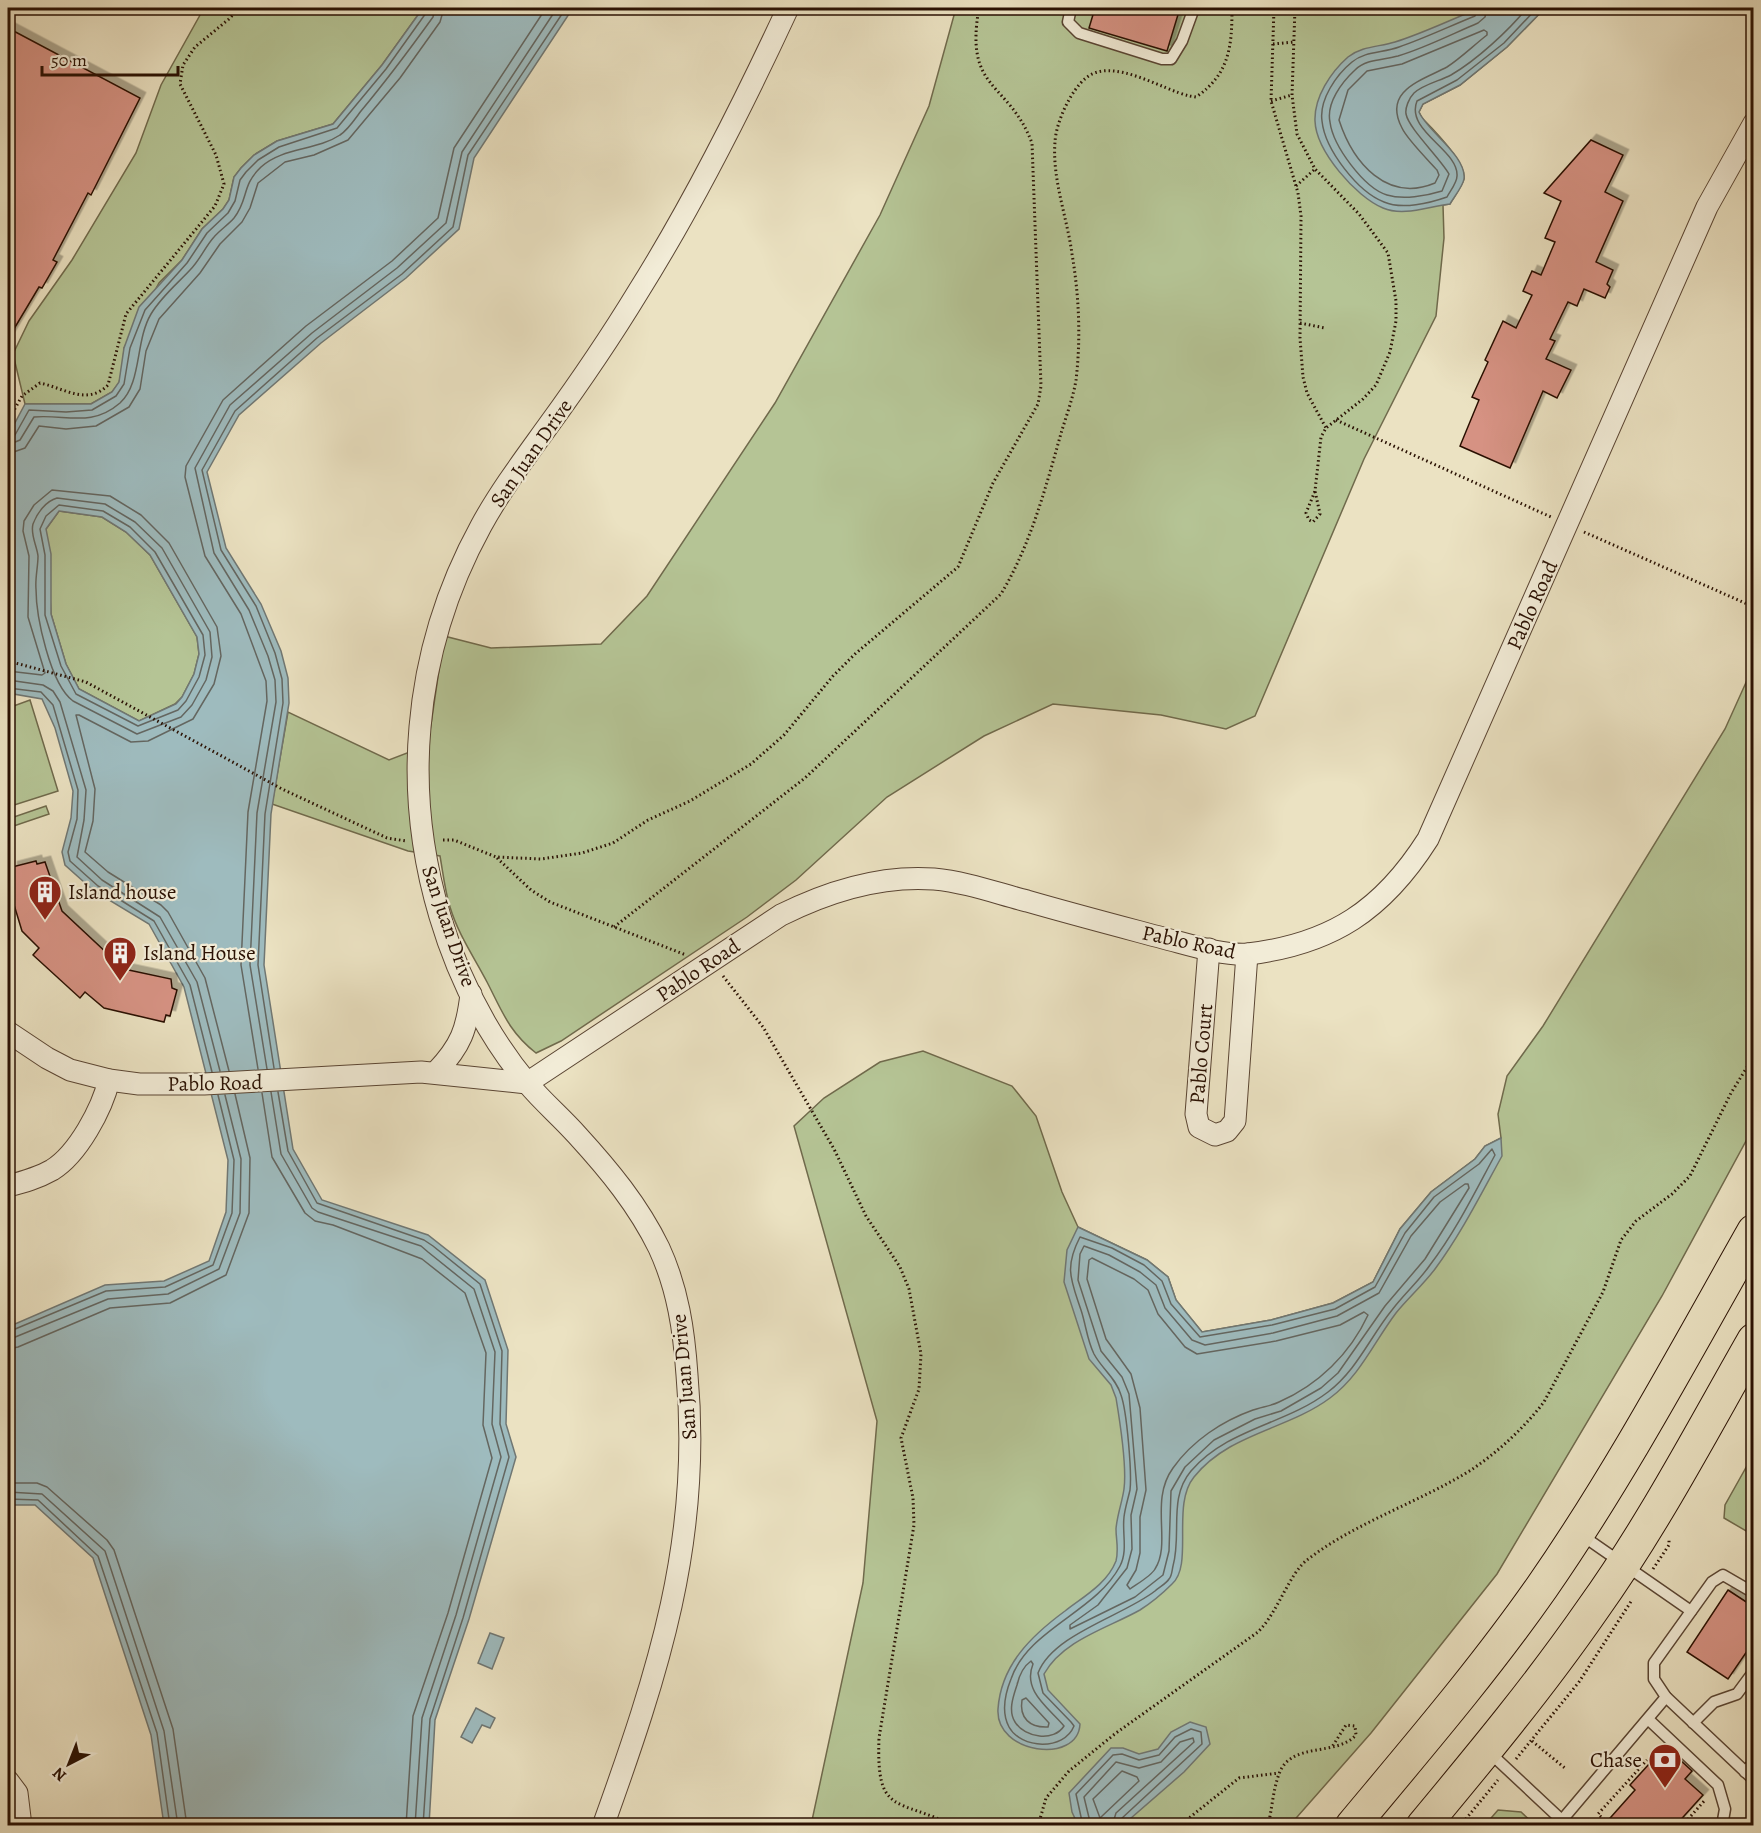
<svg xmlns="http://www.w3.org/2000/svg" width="1761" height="1833" font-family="Alegreya,serif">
<defs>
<filter id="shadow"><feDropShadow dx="5.5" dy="-5.5" stdDeviation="0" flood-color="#0004"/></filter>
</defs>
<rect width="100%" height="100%" fill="#ebe2c2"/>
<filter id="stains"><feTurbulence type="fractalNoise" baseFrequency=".00333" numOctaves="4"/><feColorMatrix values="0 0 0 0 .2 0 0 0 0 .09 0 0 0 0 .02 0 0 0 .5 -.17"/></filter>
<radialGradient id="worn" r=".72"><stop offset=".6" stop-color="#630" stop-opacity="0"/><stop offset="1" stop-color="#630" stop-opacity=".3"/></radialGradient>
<!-- green -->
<g fill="#b5c495" stroke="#706a4c" stroke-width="1.5">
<polygon points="204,8 423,8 382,65 333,124 277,141 254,155 241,168 234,177 229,200 223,209 202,229 182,260 159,283 124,348 123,365 119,383 112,392 91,404 25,404 13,354 29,321 72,260 136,153 161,85"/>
<path d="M956,8H1545L1507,47L1460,85L1423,104L1419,112L1422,118C1433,129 1467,163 1464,179C1462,186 1454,197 1450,204L1443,205L1444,238L1436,316L1364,459L1255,716L1226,729L1161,715L1053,704L984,736L887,797L796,880L747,917L561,1041L536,1053C509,1032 502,1011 487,982C474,957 458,934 450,907C445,891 443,873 440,856L408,851L272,804L288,712L389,760L428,745L444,636L491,648L601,644L647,596L775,403L880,215L929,106Z"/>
<polygon points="59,511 102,517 126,532 150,555 197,637 199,654 194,674 182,697 175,704 139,721 79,689 66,664 51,614 46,529"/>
<polygon points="1753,667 1753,1128 1662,1296 1497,1574 1371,1733 1290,1825 811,1825 863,1583 877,1421 794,1126 824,1098 880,1062 923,1051 1012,1086 1036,1116 1062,1192 1078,1227 1147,1260 1168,1277 1176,1300 1202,1332 1271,1320 1333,1303 1373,1282 1400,1229 1431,1192 1475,1159 1485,1146 1501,1138 1498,1114 1507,1076 1543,1026 1725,729"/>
<polygon points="30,700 58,791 8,807 8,708"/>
<polygon points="46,806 49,814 8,828 8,819"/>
<polygon points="1753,1455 1753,1535 1724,1518 1725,1505"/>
<polygon points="1498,1810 1521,1812 1535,1825 1485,1825"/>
</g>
<!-- water -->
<g fill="#9ebbbe" stroke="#707773" stroke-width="1.5" fill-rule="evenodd">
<path d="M423,8H573L474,158L459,229L406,278L321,343L239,415L207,472L226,548L261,604L281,651L288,678L289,703L271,814L264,965L293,1149L322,1200L428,1235L485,1280L508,1350L506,1424L516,1457L469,1619L435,1720L429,1825H164L151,1735L93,1558L35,1505H8V1327L105,1285L164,1281L209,1261L226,1212L228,1160L184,987L149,924L94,891L65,865L62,852L71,818L73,791L55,728L42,699L8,693V436L25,404H91L112,392L119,382L124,348L139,307L182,260L202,229L223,209L229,200L234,177L241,168L254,155L277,141L333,124L382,65ZM59,511L102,517L126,532L150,555L197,637L199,654L194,674L182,697L176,704L139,721L79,689L66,664L51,614V554L46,529Z"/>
<path d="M1480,8H1545L1507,47L1460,85L1423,104L1419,112C1427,131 1467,156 1464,179C1463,186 1454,197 1450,204C1429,206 1404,217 1383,208C1356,197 1316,151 1315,121C1314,97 1331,72 1348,57C1362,46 1379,47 1395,42C1424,33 1452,19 1480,8Z"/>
<path d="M1501,1138L1502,1156C1481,1194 1461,1234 1435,1269C1423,1285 1408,1298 1396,1313C1374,1342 1360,1376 1330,1398C1287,1430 1229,1433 1194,1477C1171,1505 1194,1565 1172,1584C1163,1593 1151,1603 1140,1610C1108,1628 1063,1640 1044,1674L1048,1690L1080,1724C1078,1765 995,1754 998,1709C1001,1665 1031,1636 1065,1611C1083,1597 1107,1584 1116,1561C1119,1549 1116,1540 1116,1529C1117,1515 1122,1503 1124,1489C1127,1466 1120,1422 1116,1398L1111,1385L1089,1359L1064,1282L1067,1250L1078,1227L1147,1260L1168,1277L1176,1300L1202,1332L1271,1320L1333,1303L1373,1282L1400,1229L1431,1192L1475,1159L1485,1146Z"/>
<polygon points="490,1633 504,1638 492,1669 478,1663"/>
<polygon points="476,1708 495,1718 490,1728 482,1725 472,1743 461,1737"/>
<polygon points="1190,1722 1206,1727 1210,1744 1184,1772 1123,1825 1078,1825 1072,1812 1069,1793 1111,1748 1123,1748 1139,1754 1158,1749 1171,1732"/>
</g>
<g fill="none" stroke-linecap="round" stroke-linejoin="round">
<!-- shore -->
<g stroke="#646660" stroke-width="1.5">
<path d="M1479,8L1475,16C1450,26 1425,38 1399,47C1383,53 1365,51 1352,62C1336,75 1319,100 1322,121C1325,150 1358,192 1384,202C1402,210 1430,203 1447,197C1450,191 1457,183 1457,176C1459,150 1405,131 1417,101L1457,80L1504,43L1537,8"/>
<path d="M1487,8L1485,17L1478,23C1452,34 1425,48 1398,56C1383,60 1366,59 1355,70C1342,82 1326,103 1330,122C1333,146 1364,188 1387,195C1403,200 1426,196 1442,191L1449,174C1440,158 1409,129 1406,114C1405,108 1409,98 1414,93C1424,84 1440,81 1451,75C1477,60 1509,30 1527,8"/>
<path d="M1484,30L1487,32V35C1474,45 1461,58 1447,67C1423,80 1382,90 1402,128C1407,139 1428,160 1437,170L1439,175L1435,183C1387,203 1353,163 1339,120L1348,90L1367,71L1402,64Z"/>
<polyline points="8,437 15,435 29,410 66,412 92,410 116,396 124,384 130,348 145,310 187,263 207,233 228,213 235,201 240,180 246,172 258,160 279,147 337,128 386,69 426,13 427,8"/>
<path d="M8,445L20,440L34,417C66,414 91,428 120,403C142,383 135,341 151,314C161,297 177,284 190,270C200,260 205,247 214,237C220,230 228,225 234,218C249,199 241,186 261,167C283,147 316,151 340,135C348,130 355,119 361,111C386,81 410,49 433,17L435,8"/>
<polyline points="8,454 25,448 39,426 66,429 96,426 129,407 140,389 146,351 159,319 200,273 220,244 242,222 250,208 258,183 285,162 314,155 348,140 400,78 440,22 444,8"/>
<path d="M57,498L105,504L135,522L162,548L210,632L212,657L206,680L192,705L181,717L137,734L73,701C50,684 36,616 36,589C35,578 38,567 38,556C37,546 30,534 33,524C37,513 46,501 57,498Z"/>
<polygon points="59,505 103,511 130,527 155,552 203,635 205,655 199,677 186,701 178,710 138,726 76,694 61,666 45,615 45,555 40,529 46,516"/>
<polyline points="8,671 42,675 45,673 28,617 29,556 23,531 24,521 34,505 52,490 110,496 141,515 169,543 217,627 221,656 214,684 193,719 148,741 131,742 79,715 76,715 95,789 93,821 85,852 108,872 161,905 168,912 205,978 229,1071"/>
<polyline points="8,680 43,685 53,691 60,702 86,790 84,820 77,857 102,880 160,917 197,982 220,1071"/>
<polyline points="8,688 41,692 53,705 78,790 77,819 68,852 70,861 98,886 154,921 190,985 212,1072"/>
<polyline points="274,1068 258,965 265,814 283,703 282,679 275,653 256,606 221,550 202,470 235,411 317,338 402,274 453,227 468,155 566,8"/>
<polyline points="258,1069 241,965 248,812 267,701 266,681 241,614 205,556 185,477 186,466 223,400 306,326 392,261 438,218 454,148 546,8"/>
<polyline points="267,1069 250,965 257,813 276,702 275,680 268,656 249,610 214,553 195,468 230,405 312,333 397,268 446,223 462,152 557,8"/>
<polyline points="271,1092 281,1154 312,1208 318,1212 421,1246 428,1252 474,1289 495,1352 492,1424 501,1457 456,1615 422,1718 415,1826"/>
<polyline points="278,1092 288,1151 317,1203 424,1240 433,1246 480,1284 502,1351 500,1424 509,1457 463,1618 430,1719 423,1826"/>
<polyline points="262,1093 272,1157 305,1213 315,1221 333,1225 422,1259 465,1293 486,1353 483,1425 492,1458 448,1613 413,1716 406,1826"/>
<path d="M1492,1149L1495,1155C1475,1192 1456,1231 1430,1265C1419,1281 1404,1294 1392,1310C1370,1337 1357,1370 1328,1392C1285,1425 1228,1428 1191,1471C1168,1498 1182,1534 1173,1566C1172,1570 1172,1576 1169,1579C1166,1584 1159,1587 1155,1591C1123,1616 1053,1634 1038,1673L1043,1693L1071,1722L1074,1726C1064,1751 1021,1749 1009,1727C1001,1712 1005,1694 1011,1679C1028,1629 1096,1612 1120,1566C1128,1551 1122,1533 1124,1517C1125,1508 1128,1499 1130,1490C1132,1473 1127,1412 1121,1395C1116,1378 1102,1369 1094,1354C1087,1340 1086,1325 1081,1310C1071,1280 1064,1268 1080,1237L1112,1248L1144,1265L1162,1281L1171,1304L1200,1337L1272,1325L1335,1309L1375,1287L1405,1233L1434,1197L1479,1164Z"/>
<polygon points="1465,1184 1468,1184 1469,1188 1425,1259 1385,1306 1338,1373 1321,1388 1281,1411 1255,1419 1214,1440 1185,1467 1171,1491 1169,1551 1163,1575 1135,1597 1070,1629 1070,1625 1098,1605 1127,1568 1132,1549 1131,1515 1137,1489 1129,1394 1122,1377 1101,1351 1078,1280 1080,1254 1084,1246 1109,1255 1140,1272 1156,1285 1165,1308 1192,1340 1205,1345 1273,1333 1337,1316 1379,1293 1411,1236 1440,1202"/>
<path d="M1092,1258L1134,1279L1148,1290L1158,1314L1185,1347L1197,1354L1276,1341L1340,1325L1364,1312L1368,1315C1350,1354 1318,1385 1279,1402C1271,1406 1261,1407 1253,1410C1222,1421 1192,1441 1173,1468C1149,1501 1172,1543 1155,1569C1151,1576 1137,1584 1130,1589L1127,1585L1136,1570L1140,1553V1517L1146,1490L1140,1408L1131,1374L1106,1339L1087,1279L1089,1260Z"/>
<polyline points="8,1332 106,1291 165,1287 213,1265 232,1213 234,1160 218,1095"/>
<polyline points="8,1340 108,1299 168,1294 219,1269 240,1213 241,1159 225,1095"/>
<polyline points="8,1349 18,1347 110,1308 170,1303 226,1275 249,1213 250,1158 235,1094"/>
<polyline points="8,1483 37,1483 47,1487 107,1540 114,1550 173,1729 187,1826"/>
<polyline points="8,1492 42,1494 105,1551 164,1731 178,1826"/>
<polyline points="8,1499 38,1500 98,1556 157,1733 170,1826"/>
<path d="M1031,1661L1033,1664C1022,1691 1049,1708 1064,1726C1054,1742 1025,1738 1015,1722C1008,1711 1013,1697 1017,1685C1019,1676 1024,1666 1031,1661Z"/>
<path d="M1026,1698L1049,1723L1048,1727C1030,1728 1019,1718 1022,1700Z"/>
<polygon points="1122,1771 1137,1777 1139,1781 1100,1818 1093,1799"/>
<polyline points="1083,1826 1076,1794 1113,1755 1122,1754 1139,1760 1159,1755 1175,1737 1191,1729 1201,1732 1202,1744 1121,1819 1119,1826"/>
<polyline points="1091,1826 1084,1797 1116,1762 1139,1768 1161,1762 1180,1742 1193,1738 1194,1742 1116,1813 1112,1826"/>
</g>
</g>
<!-- building -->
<g fill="#d69283" stroke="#2a1103" stroke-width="1.5" filter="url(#shadow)">
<polygon points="1095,8 1180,8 1167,51 1089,28"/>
<polygon points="8,28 140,98 91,195 88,193 53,260 57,262 42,288 39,287 8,339"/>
<polygon points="1591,140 1623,155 1605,192 1623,201 1596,262 1613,270 1607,284 1610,287 1605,298 1584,289 1577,306 1568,302 1550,339 1555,341 1546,359 1571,370 1557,398 1543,391 1510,468 1460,446 1479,400 1472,397 1488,362 1485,360 1503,321 1516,328 1532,295 1523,291 1532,271 1541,275 1555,242 1545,238 1561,201 1544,193"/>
<polygon points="36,861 37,864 45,862 62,911 124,969 171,979 172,988 177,990 170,1016 166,1015 164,1022 104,1008 85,992 80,998 33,955 39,948 22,931 8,885 8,872 12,871 12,867"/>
<polygon points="1728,1590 1754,1607 1754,1641 1728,1679 1687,1652"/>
<polygon points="1679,1759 1692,1771 1685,1779 1703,1795 1675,1826 1603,1826 1635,1790 1630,1785 1650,1763 1659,1770 1665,1762 1671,1768"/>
</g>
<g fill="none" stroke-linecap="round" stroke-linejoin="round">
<!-- service casing -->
<g stroke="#5a4533" stroke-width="13">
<g id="service">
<polyline points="1071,8 1068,22 1079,33 1162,59 1171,59 1182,41 1194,8"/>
<polyline points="1580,1534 1691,1611"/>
<polyline points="1754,1593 1723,1575 1712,1582 1654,1663 1654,1679 1666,1697 1754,1780"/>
<polyline points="1649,1720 1718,1785 1725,1809 1722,1826"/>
<polyline points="1693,1723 1714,1702 1737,1694 1754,1671"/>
<polyline points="1489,1752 1568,1826"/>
<polyline points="1745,1772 1754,1762"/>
<polyline points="1562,1820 1666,1697"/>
</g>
</g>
<!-- minor casing -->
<g stroke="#5a4533" stroke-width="23">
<g id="minor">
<polyline points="1209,949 1196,1114 1199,1127 1215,1135 1227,1131 1235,1121 1247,954"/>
<path d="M8,1032L47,1058L70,1070L109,1080L139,1084H204L421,1072L527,1083L781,915C829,891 880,875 934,879C966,882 996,893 1027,901C1072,914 1118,926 1163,938C1187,944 1223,956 1248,954C1332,944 1383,910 1428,839L1707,207L1754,123"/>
<path d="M436,1072C461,1046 467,1029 471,994"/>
<path d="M8,1186C23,1182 38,1178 52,1170C78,1154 102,1109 109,1080"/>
<polyline points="8,1781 17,1793 21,1826"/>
<path d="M603,1826C658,1673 702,1540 687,1375C684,1331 678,1289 659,1248C638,1205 609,1170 577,1135C561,1117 543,1102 528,1084C448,988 409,851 420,727C426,656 447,588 481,526C500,491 525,458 548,426C580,382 610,338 638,292C695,201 743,105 788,8"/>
</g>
</g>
<!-- primary casing -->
<g stroke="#2a1103" stroke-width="35">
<g id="primary">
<path d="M1352,1826C1417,1748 1484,1670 1542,1587C1621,1473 1686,1351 1754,1231"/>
<path d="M1423,1826C1482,1755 1540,1685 1592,1610C1653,1525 1702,1431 1754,1340"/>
</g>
</g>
<!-- path -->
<g stroke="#2a1103" stroke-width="3" stroke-dasharray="1.5 3" stroke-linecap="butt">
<polyline points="1274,8 1271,101 1298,193 1301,216 1300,338 1303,377 1307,393 1326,428"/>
<polyline points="1295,8 1292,95 1297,134 1315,169 1359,214 1388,253 1396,301 1396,321 1390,352 1376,385 1363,399 1326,428 1321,437 1315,491 1306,513 1309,520 1313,522 1320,514 1315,491"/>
<polyline points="1273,44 1294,42"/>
<polyline points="1271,101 1292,95"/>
<polyline points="1296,186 1315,169"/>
<polyline points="1300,323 1325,328"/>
<polyline points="1336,420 1551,517"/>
<path d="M8,421L22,396L40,383C64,388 87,406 108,385L126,314L215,206L224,184L216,155L180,84L183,65L195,47L229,19L239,8"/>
<polyline points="1584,532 1754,607"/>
<polyline points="8,661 86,682 282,789 387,838 406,841"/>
<path d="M443,840H454L496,857L541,859L582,853L613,843L648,820L690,801L751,764L784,735L833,676L855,654L958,567L993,483L1038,404L1041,386L1032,143C1008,80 964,92 979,8"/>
<polyline points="497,858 531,890 550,902 686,955"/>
<path d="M614,927L805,778L1001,594C1030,546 1045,490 1060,437C1065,419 1073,399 1076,380C1081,339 1079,295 1072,254C1067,217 1052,179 1055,142C1056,122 1071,90 1086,78C1112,56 1162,90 1190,96L1196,97C1230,74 1232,45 1232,8"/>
<path d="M723,976L763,1027L834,1149L866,1216L900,1267L909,1289L921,1354L919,1389L901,1438L913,1498L914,1525L879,1738C876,1817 897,1797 954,1826"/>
<polyline points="1653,1569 1669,1545 1669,1539"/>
<polyline points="1532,1741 1566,1769"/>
<polyline points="1516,1759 1579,1682 1632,1600"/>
<path d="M1038,1826L1046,1798L1069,1771L1116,1733L1258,1632C1278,1612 1289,1574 1307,1560C1356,1522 1418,1503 1471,1470C1498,1452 1524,1428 1544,1402L1603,1292L1621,1240L1636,1221L1672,1194L1690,1176L1731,1093L1754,1056"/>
<polyline points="1179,1826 1239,1778 1279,1773"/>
<path d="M1268,1826C1272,1809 1273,1790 1279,1774C1291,1741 1336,1757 1356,1735L1355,1726L1346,1725L1332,1747"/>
<polyline points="1460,1826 1498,1780"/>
<polyline points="1611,1826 1598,1814 1647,1760"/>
<polyline points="1682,1826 1705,1800"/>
</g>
<!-- service -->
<use href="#service" stroke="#f2ecd7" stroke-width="10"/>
<!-- minor -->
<use href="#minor" stroke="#f2ecd7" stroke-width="21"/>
<!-- primary -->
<use href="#primary" stroke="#ebe2c2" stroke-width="33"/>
</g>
<!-- icons -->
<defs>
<g id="building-pin" transform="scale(1.725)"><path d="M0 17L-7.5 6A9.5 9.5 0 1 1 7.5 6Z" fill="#8f2418" stroke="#f2ecd7"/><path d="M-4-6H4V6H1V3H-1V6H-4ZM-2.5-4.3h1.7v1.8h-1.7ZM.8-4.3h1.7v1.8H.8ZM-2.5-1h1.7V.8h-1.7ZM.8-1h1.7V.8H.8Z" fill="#fff"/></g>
<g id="bank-pin" transform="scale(1.725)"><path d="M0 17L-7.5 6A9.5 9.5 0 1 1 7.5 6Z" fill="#8f2418" stroke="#f2ecd7"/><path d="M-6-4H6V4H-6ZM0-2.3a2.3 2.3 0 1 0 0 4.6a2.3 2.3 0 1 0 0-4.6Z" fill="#fff"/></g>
</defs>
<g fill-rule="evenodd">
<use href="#building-pin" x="45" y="892"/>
<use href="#building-pin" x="120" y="953"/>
<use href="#bank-pin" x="1665" y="1760"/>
</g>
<g text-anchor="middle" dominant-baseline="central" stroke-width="4.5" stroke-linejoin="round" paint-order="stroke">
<!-- street labels -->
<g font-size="21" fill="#2a1103" stroke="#f2ecd7">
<text transform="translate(531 453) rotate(-55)">San Juan Drive</text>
<text transform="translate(1532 605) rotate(-66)">Pablo Road</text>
<text transform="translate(449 926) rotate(71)">San Juan Drive</text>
<text transform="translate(1189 942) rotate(12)">Pablo Road</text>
<text transform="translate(698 970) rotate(-34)">Pablo Road</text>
<text transform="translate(1201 1054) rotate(-85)">Pablo Court</text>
<text transform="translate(215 1083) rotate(-1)">Pablo Road</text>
<text transform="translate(684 1377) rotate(-95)">San Juan Drive</text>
</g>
<!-- poi labels -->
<g font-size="21" fill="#2a1103" stroke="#f2ecd7" text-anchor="start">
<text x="68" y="892">Island house</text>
<text x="143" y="953">Island House</text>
<text x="1642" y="1760" text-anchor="end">Chase</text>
</g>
</g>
<!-- margin -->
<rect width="1761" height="1833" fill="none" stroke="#ebe2c2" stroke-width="30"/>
<rect x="9" y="9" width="1743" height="1815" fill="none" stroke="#2a1103" stroke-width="3"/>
<rect x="15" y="15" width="1731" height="1803" fill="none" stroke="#2a1103" stroke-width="1.5"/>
<!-- north arrow -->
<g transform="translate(69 1764) rotate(222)" stroke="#f2ecd7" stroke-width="4.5" paint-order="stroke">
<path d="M0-4.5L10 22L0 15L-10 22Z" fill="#2a1103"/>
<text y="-9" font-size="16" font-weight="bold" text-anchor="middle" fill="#2a1103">N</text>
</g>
<!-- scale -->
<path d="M42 66v9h136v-9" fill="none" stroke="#2a1103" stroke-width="3"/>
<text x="51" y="66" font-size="18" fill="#2a1103" stroke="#f2ecd7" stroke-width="4.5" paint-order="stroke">50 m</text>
<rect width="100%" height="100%" filter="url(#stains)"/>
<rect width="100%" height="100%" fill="url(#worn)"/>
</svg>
